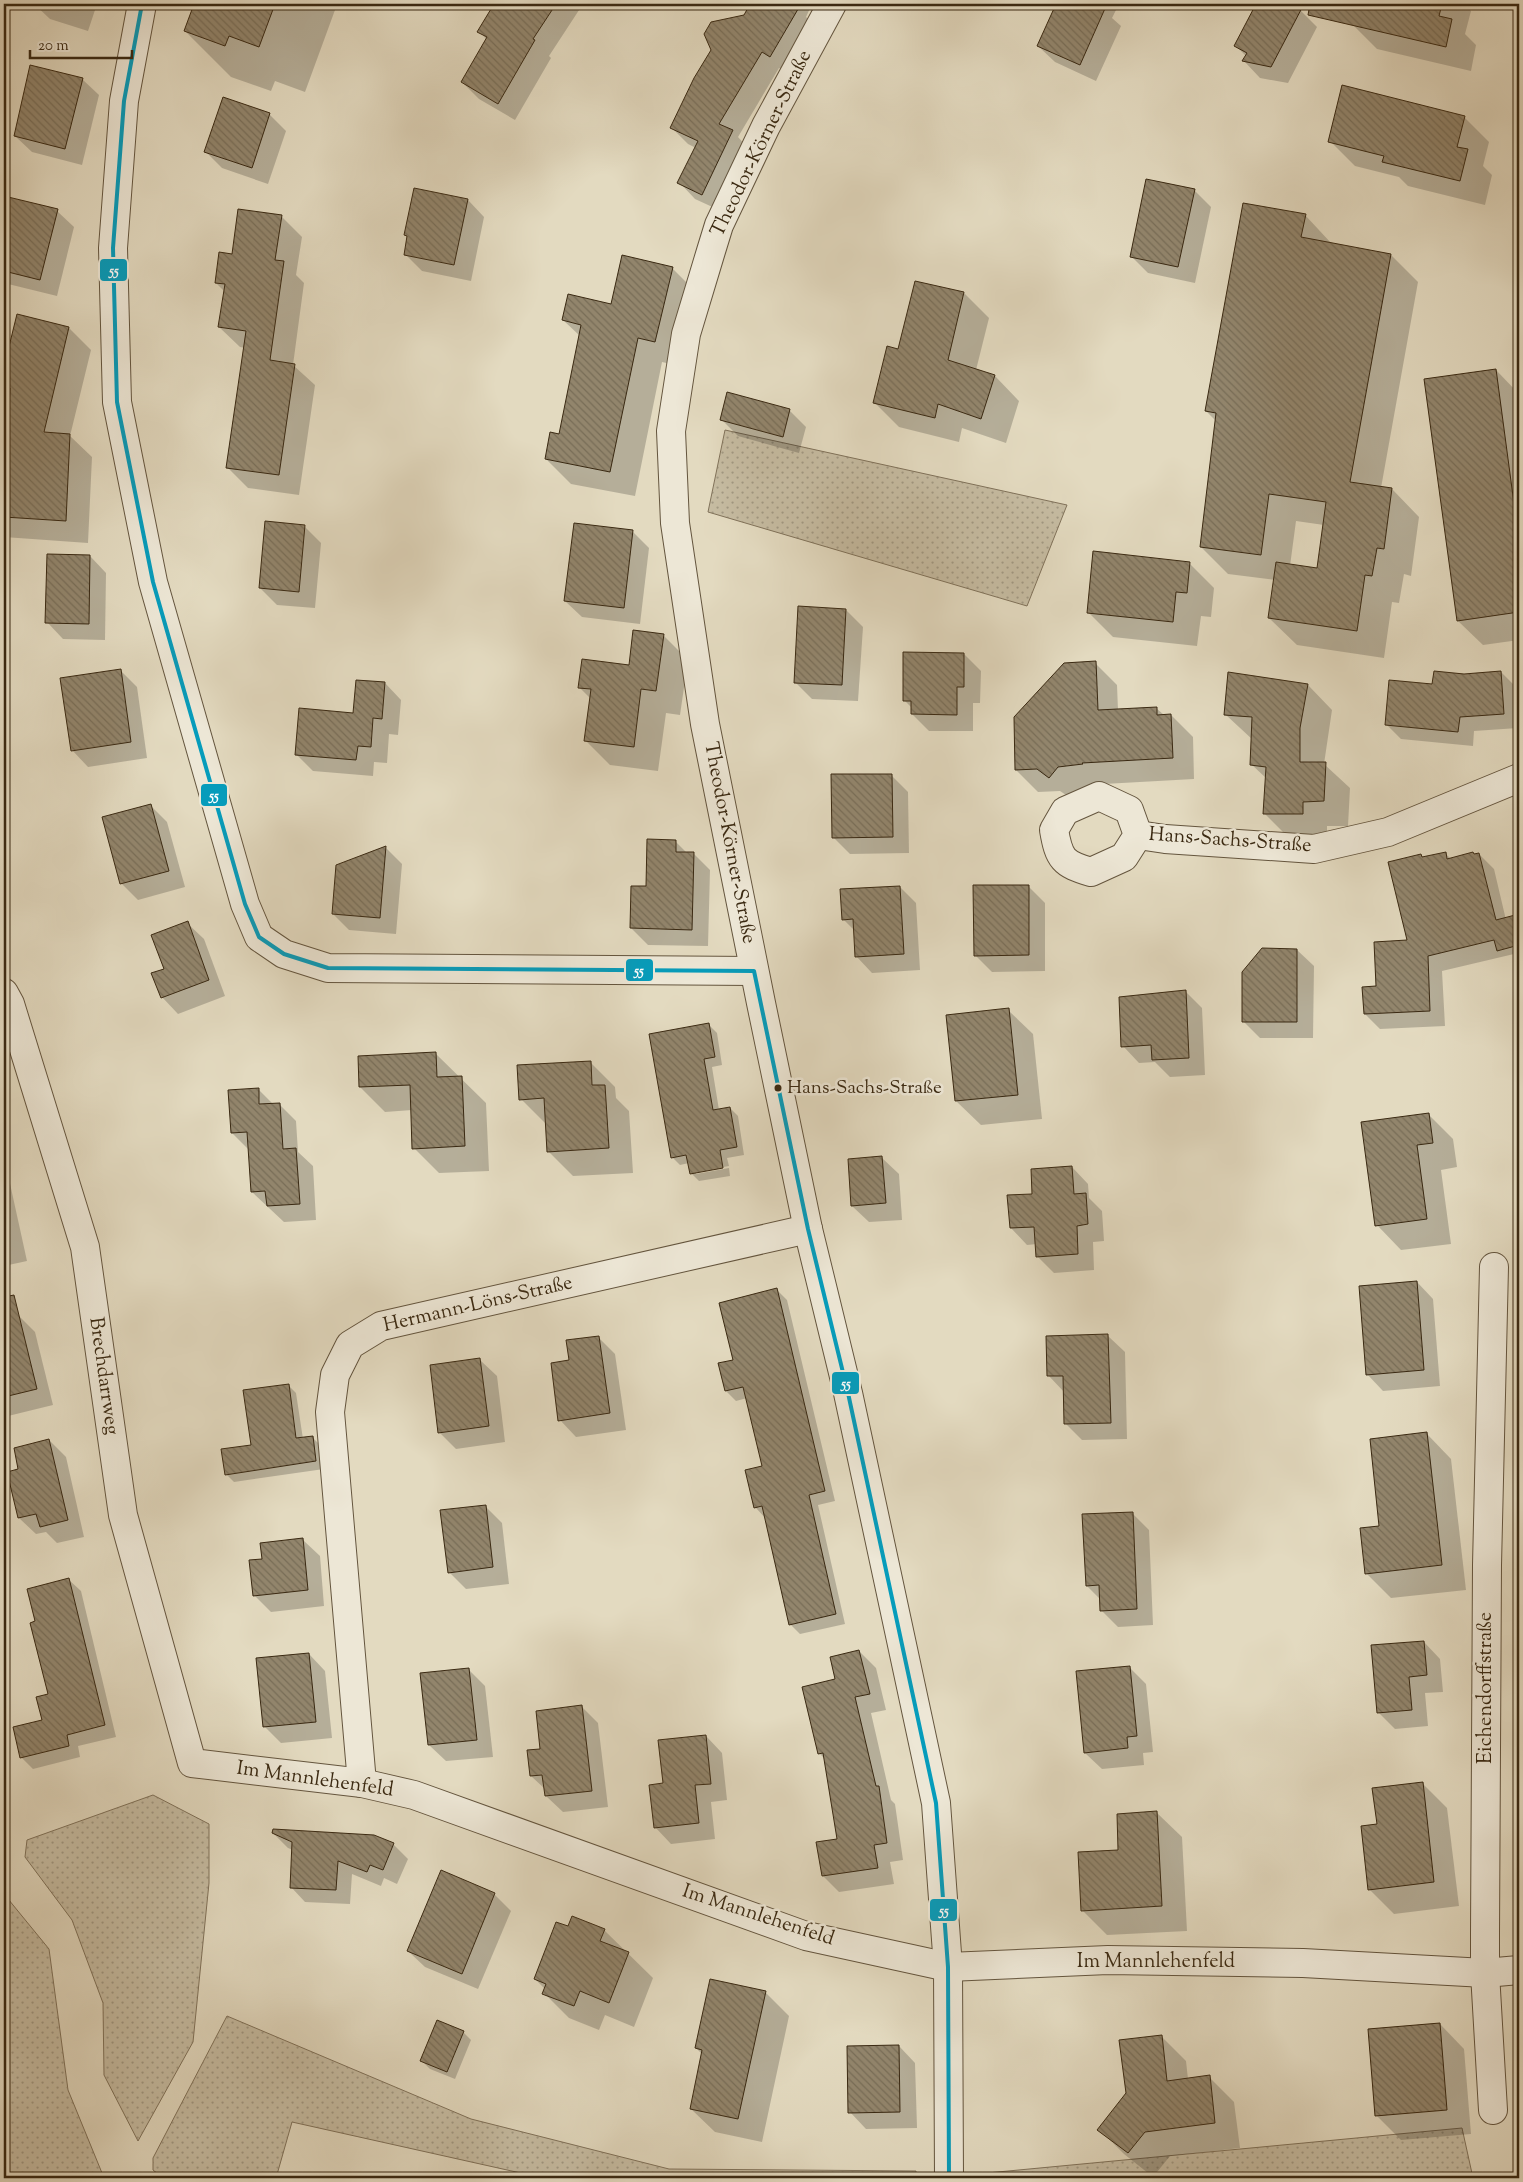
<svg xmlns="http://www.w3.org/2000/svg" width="1523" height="2182" font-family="'Sorts Mill Goudy',serif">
<defs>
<pattern id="green-dots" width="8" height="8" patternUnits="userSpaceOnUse" patternTransform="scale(1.25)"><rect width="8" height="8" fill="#c6bca2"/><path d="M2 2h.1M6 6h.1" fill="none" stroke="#a29983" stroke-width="1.8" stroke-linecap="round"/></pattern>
<pattern id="building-back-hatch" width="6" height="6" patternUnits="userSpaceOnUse" patternTransform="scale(1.25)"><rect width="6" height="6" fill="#92856c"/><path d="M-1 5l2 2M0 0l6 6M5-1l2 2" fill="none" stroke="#786d57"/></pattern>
</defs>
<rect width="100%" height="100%" fill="#e3dac0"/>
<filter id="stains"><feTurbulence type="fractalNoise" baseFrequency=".004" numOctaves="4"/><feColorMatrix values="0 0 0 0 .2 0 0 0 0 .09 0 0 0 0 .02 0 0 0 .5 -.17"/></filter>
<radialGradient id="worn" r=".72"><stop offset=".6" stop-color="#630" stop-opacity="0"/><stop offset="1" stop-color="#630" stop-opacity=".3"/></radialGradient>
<!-- green -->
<g fill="url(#green-dots)" stroke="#80725a">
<polygon points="725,430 1067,505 1027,606 708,512"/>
<polygon points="153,1795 209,1824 209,1883 193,2042 138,2141 104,2075 103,2003 72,1920 25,1857 27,1840"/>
<polygon points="4,1894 49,1949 68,2090 102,2173 100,2178 4,2178"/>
<polygon points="227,2016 471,2119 669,2169 916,2171 916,2178 543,2178 292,2122 276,2178 163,2178 153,2170 153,2158"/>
<polygon points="1462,2128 1473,2178 966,2178 966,2175"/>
</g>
<!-- shadow -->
<g fill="#0003" fill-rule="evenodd">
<polygon points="34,4 97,4 88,31 50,19"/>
<polygon points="195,4 329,4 335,10 305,92 275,81 271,91 231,77 185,31"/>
<polygon points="496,4 583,4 549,56 551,58 515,120 479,99 462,82 487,40 479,31"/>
<polygon points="752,4 812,4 806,17 814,25 786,72 779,68 738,137 748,148 719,210 695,199 679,182 696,148 688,144 672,128"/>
<polygon points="1057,4 1119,4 1112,18 1121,26 1096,81 1055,62 1038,46"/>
<polygon points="1258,4 1287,4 1301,11 1317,27 1288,83 1260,78 1244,61 1246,56 1236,46"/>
<polygon points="1357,4 1464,4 1471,11 1465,34 1476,45 1471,71 1377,49 1352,24"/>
<polygon points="82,79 99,95 82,165 32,152 15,136"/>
<polygon points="269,114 286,131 268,184 222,168 206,152"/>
<polygon points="1464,117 1489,142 1483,166 1492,175 1485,205 1408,186 1399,177 1355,166 1330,141"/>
<polygon points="1194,190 1211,207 1195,283 1148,273 1131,256"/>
<polygon points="6,198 57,211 74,227 57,296 4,283 4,205"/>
<polygon points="468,200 484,217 471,281 422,271 405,254 408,238 406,235"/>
<path d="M1305,215L1332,244L1391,255L1418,282L1381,488L1392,489L1419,517L1411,576L1404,574L1399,603L1392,602L1384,658L1297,645L1269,618L1275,580L1228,574L1201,547L1216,421L1206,411ZM1296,521L1324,525L1318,570L1290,566Z"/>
<polygon points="281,216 302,237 296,275 304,283 293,365 315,385 299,495 248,488 228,468 245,348 240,347 219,327 225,292 216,283 233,256"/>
<polygon points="672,268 697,293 680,366 662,362 635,496 571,484 546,459 560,435 580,336 563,320 612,305"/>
<polygon points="916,282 964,293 989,318 976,370 995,376 1019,401 1006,443 962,428 959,442 899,427 874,402 899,351"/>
<polygon points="18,316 69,328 91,350 70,436 92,457 88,543 4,537 4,372"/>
<polygon points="1496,370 1519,394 1519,640 1483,645 1458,621"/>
<polygon points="789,410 806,427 799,453 738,436 721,419"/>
<polygon points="304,526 321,543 315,608 277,605 260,588"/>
<polygon points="632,531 649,548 640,624 582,617 565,601"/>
<polygon points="90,556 106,573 105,640 63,639 47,622"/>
<polygon points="1189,563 1214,588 1211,617 1201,616 1197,646 1113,637 1088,612"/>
<polygon points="846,610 863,627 858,701 812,699 795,682"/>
<polygon points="663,635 688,660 680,715 666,713 658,771 610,765 585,740 591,699 579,687 630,667"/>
<polygon points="964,654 981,671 980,703 973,703 973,731 929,731 912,714 912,708 904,700"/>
<polygon points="1095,663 1117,685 1118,710 1156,708 1164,715 1171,715 1193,737 1194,779 1104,784 1104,786 1080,789 1072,799 1060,791 1038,792 1016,770"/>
<polygon points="120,670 137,687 147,758 88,767 72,750"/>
<polygon points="1501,672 1516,687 1518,728 1474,731 1473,746 1401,739 1386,724 1433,685 1464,675"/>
<polygon points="385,683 401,700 398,735 389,734 387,763 374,762 373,776 313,771 296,754 354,714"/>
<polygon points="1308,685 1332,710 1324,764 1350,788 1348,826 1327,826 1327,838 1289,838 1264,813 1267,779 1251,764 1253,740 1226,715"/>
<polygon points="891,775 908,792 909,853 850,854 833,837"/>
<polygon points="151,806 167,822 185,887 138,900 121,883"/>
<polygon points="675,841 688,854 694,854 710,870 708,946 648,945 631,928 647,888"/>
<polygon points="386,848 402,864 396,934 349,930 333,914 337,866"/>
<polygon points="1445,853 1451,859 1479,854 1494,869 1514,954 1442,971 1445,1026 1380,1029 1365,1014 1377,987 1408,941 1421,855 1424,858"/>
<polygon points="1028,886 1045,903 1045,971 992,972 975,955"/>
<polygon points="900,887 916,903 920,970 872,973 856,956 854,930 843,919"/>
<polygon points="187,923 204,939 225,996 178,1014 162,997 166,970"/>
<polygon points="1297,950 1314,966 1313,1038 1260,1038 1243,1021"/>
<polygon points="1185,991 1202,1008 1205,1075 1170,1077 1155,1062 1139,1063 1123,1046"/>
<polygon points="1008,1010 1033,1034 1042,1119 981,1125 956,1101"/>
<polygon points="709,1025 717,1033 722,1065 712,1067 719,1110 730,1108 738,1116 744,1155 727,1158 729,1166 696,1172 696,1174 729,1168 730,1176 699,1181 691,1173 689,1163 680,1165 672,1157"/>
<polygon points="436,1054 486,1103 489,1171 439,1173 414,1148 412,1110 385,1112 360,1087"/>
<polygon points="590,1062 615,1087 616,1098 629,1111 633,1173 573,1176 548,1151 546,1124 521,1099"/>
<polygon points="258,1089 273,1104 279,1104 296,1121 298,1152 313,1166 316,1220 284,1222 252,1192 249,1150 232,1133"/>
<polygon points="1428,1114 1453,1139 1457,1167 1441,1170 1451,1244 1401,1250 1377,1225"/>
<polygon points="882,1158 899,1174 902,1220 869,1222 852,1206"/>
<polygon points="1072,1167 1088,1184 1089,1198 1102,1211 1104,1241 1093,1242 1094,1270 1054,1273 1038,1257 1037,1244 1027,1245 1011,1228 1034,1195"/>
<polygon points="4,1174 9,1179 27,1261 4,1266"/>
<polygon points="1417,1282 1433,1299 1440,1386 1383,1391 1367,1374"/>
<polygon points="777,1290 787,1300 835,1501 818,1505 845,1624 800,1634 790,1624 766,1519 756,1508 746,1471 764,1467 747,1398 736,1401 726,1391 719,1364 734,1361"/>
<polygon points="18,1315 35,1332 53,1405 4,1417 4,1318"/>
<polygon points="1108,1336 1125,1352 1127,1439 1082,1440 1066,1424 1065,1393 1048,1375"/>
<polygon points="598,1337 615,1354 626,1430 576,1437 560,1420 570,1361"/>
<polygon points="480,1360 497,1376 505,1442 456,1449 439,1432"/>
<polygon points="288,1385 296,1393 303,1439 312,1437 320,1445 324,1469 234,1482 226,1474 253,1446"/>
<polygon points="1427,1434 1451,1459 1466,1590 1391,1598 1367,1574 1381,1527"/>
<polygon points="49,1440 66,1457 84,1537 57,1543 46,1532 36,1534 19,1518 20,1470"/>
<polygon points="485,1506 502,1523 509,1584 466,1589 449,1572"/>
<polygon points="1132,1513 1149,1530 1153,1625 1118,1627 1102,1611 1101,1600 1087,1586"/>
<polygon points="303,1540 320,1556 324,1606 271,1612 254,1595 263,1560"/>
<polygon points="69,1580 81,1591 116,1737 78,1746 80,1757 33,1769 21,1757 44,1721 49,1695 36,1622"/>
<polygon points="1424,1642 1440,1659 1443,1692 1425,1693 1428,1726 1395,1729 1378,1712"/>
<polygon points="859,1651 876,1668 886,1710 871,1713 891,1800 895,1804 903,1860 890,1862 894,1884 839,1892 823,1876 839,1840 826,1760 819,1753 836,1680"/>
<polygon points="309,1654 325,1671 332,1738 281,1743 264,1726"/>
<polygon points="1129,1667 1146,1684 1153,1752 1143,1753 1144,1765 1102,1769 1085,1753"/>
<polygon points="468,1669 485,1686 493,1757 446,1761 429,1745"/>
<polygon points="582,1707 598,1723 608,1807 563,1812 546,1796 545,1789 531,1776"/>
<polygon points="706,1736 722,1753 727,1800 711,1802 715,1839 671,1844 655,1827 664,1785"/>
<polygon points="1422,1783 1447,1808 1459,1906 1394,1914 1369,1889 1378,1826"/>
<polygon points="1157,1813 1182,1837 1187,1931 1107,1935 1083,1911"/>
<polygon points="273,1833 393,1844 408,1859 397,1884 384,1878 381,1886 352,1874 350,1904 305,1902 291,1887 293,1850 288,1848"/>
<polygon points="494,1894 511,1911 478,1989 425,1967 408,1951"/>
<polygon points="573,1918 604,1930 653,1978 634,2027 605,2015 599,2030 569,2018 544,1993 545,1989 535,1979 569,1928"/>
<polygon points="711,1981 766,1993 789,2016 762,2142 715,2132 691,2109 703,2055 696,2048"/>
<polygon points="1440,2024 1464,2049 1471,2134 1401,2140 1376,2115"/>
<polygon points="463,2032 471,2040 455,2079 430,2069 422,2061"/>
<polygon points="1161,2036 1186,2061 1188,2079 1209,2077 1234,2102 1240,2148 1170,2156 1153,2177 1124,2154 1099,2129 1128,2094"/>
<polygon points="899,2046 915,2063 917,2128 866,2129 850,2112"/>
</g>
<!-- building -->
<g fill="url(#building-back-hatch)" stroke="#3a2912">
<polygon points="194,4 275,4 259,47 229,36 225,46 184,31"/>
<polygon points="494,4 556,4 533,39 535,40 498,104 461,82 487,37 477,32"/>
<polygon points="750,4 801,4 770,57 762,52 719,124 733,130 702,195 677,183 698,141 670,128 694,78 711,50 704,34 711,22 744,15"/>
<polygon points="1056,4 1107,4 1080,65 1037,46"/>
<polygon points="1256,4 1304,4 1271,67 1242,61 1247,53 1234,46"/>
<polygon points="1310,4 1442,4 1439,16 1452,19 1446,47 1308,15"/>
<polygon points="30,65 83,78 65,149 14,136"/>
<polygon points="1342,85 1465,116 1457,147 1468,149 1460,181 1382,162 1384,156 1328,142"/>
<polygon points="223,97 270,113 252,168 204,152"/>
<polygon points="1146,179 1195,189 1178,267 1130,257"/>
<polygon points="414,188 468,199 454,265 404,255 407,236 404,235"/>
<polygon points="4,196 58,209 40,280 4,271"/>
<polygon points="1243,203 1306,214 1301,237 1391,254 1350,482 1392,488 1384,549 1377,548 1372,576 1365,575 1357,631 1268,618 1276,562 1317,568 1326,502 1269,494 1261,555 1200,547 1216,413 1205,411"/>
<polygon points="238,209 282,215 275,260 284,261 270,360 295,364 279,475 226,468 246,331 218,327 225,284 215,283 219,252 232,254"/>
<polygon points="622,255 673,267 655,342 638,338 610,472 545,459 550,432 559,434 581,325 562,320 568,294 611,304"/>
<polygon points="915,281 964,292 948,360 995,375 981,419 938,404 935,418 873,403 887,346 898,349"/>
<polygon points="17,314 69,327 44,432 70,434 66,521 4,517 4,448 7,448 10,388 4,386 4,367"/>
<polygon points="1496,369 1519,541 1519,612 1457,621 1424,379"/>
<polygon points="727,392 790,409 783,437 720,420"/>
<polygon points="265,521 305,525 299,592 259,588"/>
<polygon points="574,523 633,530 624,608 564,601"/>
<polygon points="1093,551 1190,562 1187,593 1176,592 1173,622 1087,613"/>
<polygon points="47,554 90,555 89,624 45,623"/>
<polygon points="798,606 846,609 842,685 794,683"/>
<polygon points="633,630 664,634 656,691 641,689 634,747 584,741 591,689 578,688 582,659 629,665"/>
<polygon points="903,652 964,653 964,687 957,687 957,715 911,714 911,701 903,701"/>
<polygon points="1096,661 1098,710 1157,707 1157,715 1171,714 1173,758 1082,763 1083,764 1058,767 1049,778 1037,769 1015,770 1014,717 1064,663"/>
<polygon points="121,669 131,742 71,751 60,678"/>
<polygon points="1434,671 1464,674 1501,671 1504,714 1460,717 1458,732 1385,725 1389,680 1432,684"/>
<polygon points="1228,672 1308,684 1300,728 1300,762 1326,762 1324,801 1303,802 1303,814 1263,814 1266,767 1250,765 1252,717 1224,715"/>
<polygon points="356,680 385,682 382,719 373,718 371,747 358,746 356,760 295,755 299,708 353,713"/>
<polygon points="831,774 892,774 893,837 832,838"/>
<polygon points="151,804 169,871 120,884 102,817"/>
<polygon points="647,839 676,840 676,852 694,852 692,930 630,928 631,886 646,886"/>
<polygon points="386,846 380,918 332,914 336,865"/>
<polygon points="1446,852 1447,859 1473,852 1474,854 1479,853 1496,920 1519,914 1519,945 1497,951 1494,940 1428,956 1430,1011 1364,1014 1362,987 1376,986 1374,942 1407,940 1388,862 1421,854 1422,857"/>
<polygon points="973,885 1029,885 1029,955 974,956"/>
<polygon points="900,886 904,954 855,957 853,919 842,920 840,889"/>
<polygon points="188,921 209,980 161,998 151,973 164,969 151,935"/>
<polygon points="1262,948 1297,949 1297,1022 1242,1022 1242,972"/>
<polygon points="1186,990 1189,1058 1152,1060 1151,1045 1121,1047 1119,997"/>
<polygon points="1009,1008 1018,1095 955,1101 946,1015"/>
<polygon points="709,1023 715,1057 704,1059 713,1110 730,1107 737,1147 720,1150 723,1168 690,1174 686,1155 671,1158 649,1034"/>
<polygon points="436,1052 437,1077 462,1076 465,1146 412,1149 410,1085 359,1087 358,1056"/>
<polygon points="591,1061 592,1085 605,1085 609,1148 547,1152 544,1098 519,1100 517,1065"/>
<polygon points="259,1088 259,1104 280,1103 283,1149 296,1148 300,1204 267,1206 265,1191 251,1192 247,1132 231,1133 228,1090"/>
<polygon points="1429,1113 1433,1143 1417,1145 1427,1219 1375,1226 1361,1122"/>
<polygon points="882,1156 886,1203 851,1206 848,1159"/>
<polygon points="1072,1166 1074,1194 1086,1193 1088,1224 1077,1226 1078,1254 1036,1257 1034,1227 1010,1228 1007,1195 1032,1194 1031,1169"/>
<polygon points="1417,1281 1424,1370 1366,1375 1359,1286"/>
<polygon points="777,1288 825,1491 809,1495 836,1614 789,1625 762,1506 754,1508 745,1470 762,1466 743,1387 725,1391 718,1363 733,1360 719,1303"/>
<polygon points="14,1295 37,1389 4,1397 4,1297"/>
<polygon points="1108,1334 1111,1423 1064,1424 1063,1376 1047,1376 1046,1336"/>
<polygon points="599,1336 610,1413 558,1421 551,1363 569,1360 566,1340"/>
<polygon points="480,1358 489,1426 438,1433 430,1365"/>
<polygon points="289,1384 296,1438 313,1436 316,1461 225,1475 221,1449 251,1445 243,1390"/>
<polygon points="1427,1432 1442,1565 1365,1574 1360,1528 1379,1526 1370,1439"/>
<polygon points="49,1439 68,1520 40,1527 36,1514 18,1518 7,1472 18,1469 14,1448"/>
<polygon points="486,1505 493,1567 448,1573 440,1510"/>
<polygon points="1133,1512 1137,1609 1100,1611 1099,1585 1086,1586 1082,1514"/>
<polygon points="303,1538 308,1590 253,1596 249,1560 262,1559 260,1543"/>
<polygon points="69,1578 105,1725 67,1735 69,1746 20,1758 13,1727 42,1720 36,1697 48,1694 30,1623 35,1621 27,1589"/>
<polygon points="1424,1641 1427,1675 1409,1677 1412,1710 1377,1713 1371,1645"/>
<polygon points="859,1650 870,1694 855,1697 876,1786 879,1786 887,1843 874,1845 878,1868 822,1876 816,1842 837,1839 823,1753 818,1754 802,1687 835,1679 830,1657"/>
<polygon points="309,1653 316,1722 263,1727 256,1658"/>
<polygon points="1130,1666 1137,1736 1127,1737 1128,1748 1084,1753 1076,1671"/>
<polygon points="469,1668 477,1740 428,1745 420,1673"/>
<polygon points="582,1705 592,1791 545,1796 542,1775 530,1776 527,1750 540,1749 536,1711"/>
<polygon points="706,1735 711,1784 695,1785 699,1823 654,1828 649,1785 663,1783 658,1740"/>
<polygon points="1423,1782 1434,1882 1368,1890 1361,1826 1377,1824 1372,1788"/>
<polygon points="1157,1811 1162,1906 1081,1911 1078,1852 1118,1850 1117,1814"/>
<polygon points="273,1829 374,1835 394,1843 383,1870 370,1865 367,1872 338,1861 336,1890 290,1888 292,1842 272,1833"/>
<polygon points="441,1870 495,1893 462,1974 407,1951"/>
<polygon points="572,1916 605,1929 600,1941 629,1952 609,2003 580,1991 574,2006 542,1994 546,1984 534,1979 556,1922 568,1926"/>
<polygon points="710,1979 766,1991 738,2119 690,2109 702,2050 695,2048"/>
<polygon points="437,2020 464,2031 447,2072 420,2061"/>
<polygon points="1440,2023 1447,2110 1375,2116 1368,2029"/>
<polygon points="1162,2035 1167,2081 1210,2075 1215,2123 1145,2132 1128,2153 1097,2130 1126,2093 1119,2040"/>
<polygon points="899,2045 900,2112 848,2113 847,2046"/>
</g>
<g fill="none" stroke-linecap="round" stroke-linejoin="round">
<!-- street casing -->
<g stroke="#64553e" stroke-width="30">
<g id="street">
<polyline points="142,4 124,101 113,248 117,402 153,582 245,904 259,937 284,954 328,968 754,971"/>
<polyline points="832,4 766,126 719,225 711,251 686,334 671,431 675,523 705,724 761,1003 808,1229 848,1393 936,1803 948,1967 949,2178"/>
<path d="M1099,796L1129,810L1138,835L1124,857L1091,872C1063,864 1059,859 1054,830L1065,811Z"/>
<polyline points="1138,835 1165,839 1314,849 1388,832 1519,778"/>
<polyline points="4,993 10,1004 85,1247 123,1515 192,1763 362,1783 414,1795 806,1936 948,1967 1108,1960 1303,1963 1485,1973 1519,1970"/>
<polyline points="362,1783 330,1412 335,1375 350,1345 381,1326 808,1229"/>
<polyline points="1493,2110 1485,1973 1485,1933 1487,1565 1494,1267"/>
</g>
</g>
<!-- street -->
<use href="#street" stroke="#ede7d6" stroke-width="28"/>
<!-- bus-1 casing -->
<g stroke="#ede7d6" stroke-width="8">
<polyline id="bus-1" points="142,4 124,101 113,248 117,402 153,582 245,904 259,937 284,954 328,968 754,971 808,1229 848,1393 936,1803 948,1967 949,2178"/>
</g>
<!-- bus-1 -->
<use href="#bus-1" stroke="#069cbb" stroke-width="4"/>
</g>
<!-- markers -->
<circle fill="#3a2912" stroke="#ede7d6" stroke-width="2" cx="778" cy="1088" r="4.5"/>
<g text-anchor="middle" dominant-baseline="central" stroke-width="5" stroke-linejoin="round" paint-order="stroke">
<!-- bus labels -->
<g font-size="19" fill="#3a2912" stroke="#ede7d6" text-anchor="start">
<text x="787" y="1088">Hans-Sachs-Straße</text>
</g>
<!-- street labels -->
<g font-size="20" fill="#3a2912" stroke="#ede7d6">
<text transform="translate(762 144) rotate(-64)">Theodor-Körner-Straße</text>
<text transform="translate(1230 841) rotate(4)">Hans-Sachs-Straße</text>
<text transform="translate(729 843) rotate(79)">Theodor-Körner-Straße</text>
<text transform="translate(478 1305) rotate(-13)">Hermann-Löns-Straße</text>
<text transform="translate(103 1376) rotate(82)">Brechdarrweg</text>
<text transform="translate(1486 1688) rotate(-90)">Eichendorffstraße</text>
<text transform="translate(315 1780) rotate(8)">Im Mannlehenfeld</text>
<text transform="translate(758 1916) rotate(18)">Im Mannlehenfeld</text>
<text x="1156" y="1962">Im Mannlehenfeld</text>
</g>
</g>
<g stroke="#ede7d6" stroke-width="2">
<rect x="99" y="258" width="29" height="24" rx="5" fill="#069cbb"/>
<rect x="200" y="783" width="28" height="24" rx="5" fill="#069cbb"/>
<rect x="625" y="958" width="29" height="24" rx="5" fill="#069cbb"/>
<rect x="831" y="1371" width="29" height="24" rx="5" fill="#069cbb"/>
<rect x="929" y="1898" width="29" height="24" rx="5" fill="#069cbb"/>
</g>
<g font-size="14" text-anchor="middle" font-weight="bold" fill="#fff">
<text x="114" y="275">55</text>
<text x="214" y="800">55</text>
<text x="639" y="975">55</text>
<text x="846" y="1388">55</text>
<text x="944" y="1915">55</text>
</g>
<!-- margin -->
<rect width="1523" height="2182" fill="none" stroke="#e3dac0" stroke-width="20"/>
<rect x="5" y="5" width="1513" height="2172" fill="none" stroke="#3a2912" stroke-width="2.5"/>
<rect x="10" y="10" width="1503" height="2162" fill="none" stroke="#3a2912"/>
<!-- scale -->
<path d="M30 50v8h102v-8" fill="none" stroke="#3a2912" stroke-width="2.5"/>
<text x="38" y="50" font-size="15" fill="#3a2912" stroke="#ede7d6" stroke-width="4" paint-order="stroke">20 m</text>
<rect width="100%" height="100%" filter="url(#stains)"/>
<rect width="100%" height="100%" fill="url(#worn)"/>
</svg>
